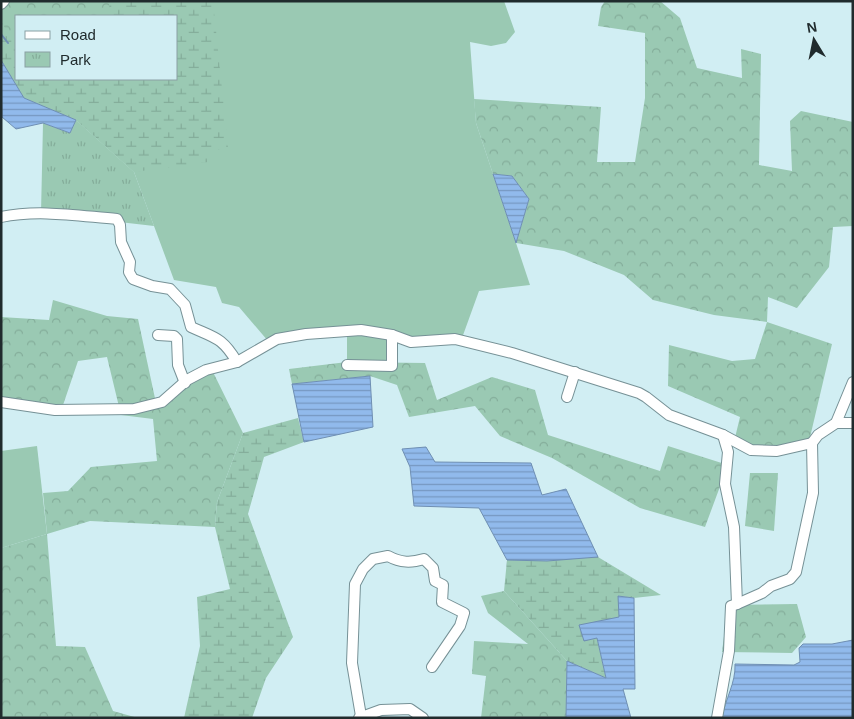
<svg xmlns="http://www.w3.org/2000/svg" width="854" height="719" font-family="Helvetica,sans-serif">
<defs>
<pattern id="forest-crowns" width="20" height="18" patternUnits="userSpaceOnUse" patternTransform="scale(1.25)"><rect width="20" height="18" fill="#9ac9b3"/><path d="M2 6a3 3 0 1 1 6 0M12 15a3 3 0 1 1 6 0" fill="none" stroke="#84ad9a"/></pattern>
<pattern id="wetland-marsh" width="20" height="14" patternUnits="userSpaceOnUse" patternTransform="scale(1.25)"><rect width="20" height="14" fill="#9ac9b3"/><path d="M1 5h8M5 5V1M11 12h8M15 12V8" fill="none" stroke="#84ad9a"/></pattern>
<pattern id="park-tufts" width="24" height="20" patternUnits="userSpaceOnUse" patternTransform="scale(1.25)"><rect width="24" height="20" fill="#9ac9b3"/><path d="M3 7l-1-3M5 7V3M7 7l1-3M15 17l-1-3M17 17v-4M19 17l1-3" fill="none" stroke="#84ad9a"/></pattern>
<pattern id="water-rules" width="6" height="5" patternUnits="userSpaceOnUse" patternTransform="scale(1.25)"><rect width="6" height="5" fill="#91baec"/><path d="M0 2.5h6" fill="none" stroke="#7697c0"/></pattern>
</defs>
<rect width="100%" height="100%" fill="#d1eef3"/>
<!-- grass -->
<g fill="#9ac9b3" fill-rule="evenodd">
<path d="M10,1H504L515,32L506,43L491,46L470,42L476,123L530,285L479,291L462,338L396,336L394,363L347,362V332L268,341L239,307L222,303L216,287L174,280L134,172L76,120L24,98L1,60V9ZM16,16H176V79H16Z"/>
<polygon points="37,446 47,534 1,548 1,451"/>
</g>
<!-- forest -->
<g fill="url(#forest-crowns)">
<polygon points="1,1 109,1 110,16 16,16 16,39 11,39 1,21"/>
<polygon points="605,1 660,1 680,18 697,68 742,78 741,49 761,54 759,165 792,171 790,121 801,111 853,122 853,226 833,227 829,267 797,308 768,297 767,322 832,344 807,450 733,446 740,417 668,386 669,345 732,361 755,359 767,322 714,315 653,300 624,275 564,251 516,243 529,199 512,176 493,174 476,123 474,99 601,107 597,162 635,162 645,98 645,33 598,26 601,7"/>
<polygon points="53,300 107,316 138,319 156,403 212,370 243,433 217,502 215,527 90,521 47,534 56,646 85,647 113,711 138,718 1,718 1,548 47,534 43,493 68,491 91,467 157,461 153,419 121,415 107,357 78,361 62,408 1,397 1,317 49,320"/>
<polygon points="347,362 425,363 437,400 492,377 535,390 548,435 660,471 668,446 728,465 705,527 640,508 552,458 500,436 475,406 409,417 397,385 370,376 292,384 289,369"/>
<polygon points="750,473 778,473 774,531 745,526"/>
<polygon points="504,591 567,661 566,718 481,718 486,676 472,674 474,641 528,644 488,613 481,596"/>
<polygon points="797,604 806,637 792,653 722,652 728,605"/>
</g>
<!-- wetland -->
<g fill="url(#wetland-marsh)">
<polygon points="109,1 213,1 228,148 208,152 208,162 134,172 76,120 24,98 1,60 1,21 11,39 16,39 16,79 176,79 176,16 110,16"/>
<polygon points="298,418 304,442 264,457 248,514 293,637 266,678 252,718 184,718 200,646 197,597 230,589 215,527 217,502 243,433"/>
<polygon points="598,557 661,595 634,598 619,596 619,617 597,638 606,678 567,661 504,591 507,560"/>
</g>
<!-- park -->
<polygon fill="url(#park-tufts)" points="76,120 134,172 154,226 41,213 43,123 70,133"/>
<!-- water -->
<g fill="url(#water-rules)" stroke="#6f8fb3">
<polygon points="1,60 24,98 76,120 70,133 43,123 16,129 2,117"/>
<polygon points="493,174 512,176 529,199 516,243"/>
<polygon points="370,376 373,427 304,442 292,384"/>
<polygon points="426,447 435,462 531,463 542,495 566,489 598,557 547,561 507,560 479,508 414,506 410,467 402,449"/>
<polygon points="618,596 634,598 635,689 623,689 631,718 566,718 567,661 606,678 597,638 584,641 579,625 619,617"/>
<path d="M853,640V718H722C725,699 736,683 735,664L794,665L800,662L799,648L803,644H832Z"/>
</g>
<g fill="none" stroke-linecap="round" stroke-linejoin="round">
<!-- stream -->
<polyline stroke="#6f8fb3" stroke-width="2" points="1,34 8,43"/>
<!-- minor casing -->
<g stroke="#769196" stroke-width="12">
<g id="minor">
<polyline points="1,4 4,1"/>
<path d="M1,217C39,209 79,216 117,219L120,225L121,242L130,262L129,272L133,279L152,286L170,289L185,305L191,327C215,338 222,337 237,362"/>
<polyline points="158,335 174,336 177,339 178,365 185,383"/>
<polyline points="347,365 392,366 392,335"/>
<polyline points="567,397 575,372"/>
<polyline points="1,402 55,410 134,409 162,402 187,380 206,370 237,362 277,339 306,334 361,330 392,335 411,342 455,339 512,353 639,393 646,397 669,415 723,435 751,450 777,451 812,443"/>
<polyline points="836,423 853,423"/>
<polyline points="737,604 762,593 771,586 790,579 796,572 813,493 812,443 818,435 836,423 853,382"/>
<path d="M361,716L352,663L355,584L363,569L373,559L388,556C401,563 411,563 424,559L433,568L435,581L443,585L442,602L464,613L460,626L432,667"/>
<polyline points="359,718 381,710 410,709 423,718"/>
<polyline points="717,718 729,651 731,606 737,604 734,527 725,484 728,452 723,435"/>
</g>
</g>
<!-- minor -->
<use href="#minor" stroke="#fff" stroke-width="10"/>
</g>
<!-- border -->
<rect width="854" height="719" fill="none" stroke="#202b2d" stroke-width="5"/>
<!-- legend -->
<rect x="15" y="15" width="162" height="65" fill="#d1eef3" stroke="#8aa0a4"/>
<rect x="25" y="31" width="25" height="8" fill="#ffffff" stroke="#8aa0a4"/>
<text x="60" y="40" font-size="15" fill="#202b2d">Road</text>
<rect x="25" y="52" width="25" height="15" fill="url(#park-tufts)" stroke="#8aa0a4"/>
<text x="60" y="65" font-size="15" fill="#202b2d">Park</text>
<!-- north arrow -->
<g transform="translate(814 40) rotate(350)" stroke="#d1eef3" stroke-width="4" paint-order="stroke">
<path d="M0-4L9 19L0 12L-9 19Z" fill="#202b2d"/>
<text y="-8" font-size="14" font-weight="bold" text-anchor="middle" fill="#202b2d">N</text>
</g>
</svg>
